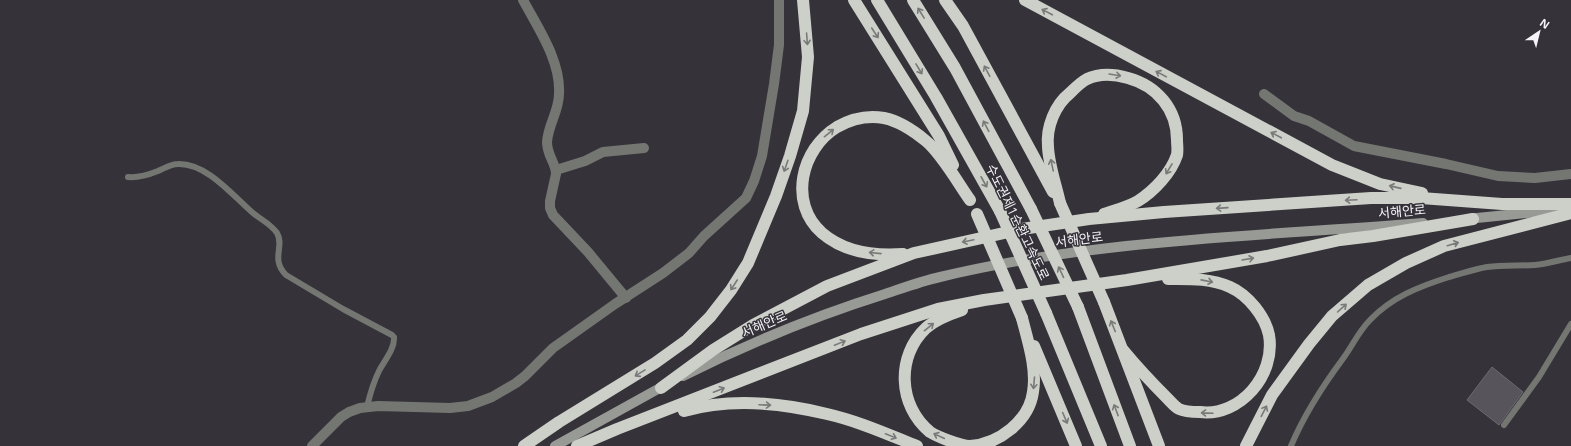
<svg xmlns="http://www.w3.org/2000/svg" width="1571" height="446" font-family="'Open Sans','Noto Sans KR',sans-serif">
<rect width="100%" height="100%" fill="#353239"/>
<!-- building -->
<polygon fill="#57545b" stroke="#6c6970" points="1492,367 1523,392 1499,425 1467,400"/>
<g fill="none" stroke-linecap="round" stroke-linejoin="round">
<!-- lane -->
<g stroke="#747672" stroke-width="6">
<path d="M128,177C139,178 148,175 158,171C165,168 171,164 178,164C207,163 233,196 253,213C260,219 271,224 277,233C285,246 270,259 286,275L343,309L392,335L394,337C395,349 384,361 379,371C373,383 370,394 367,407"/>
<polyline points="1504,425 1539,377 1571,324"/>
<path d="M1291,446C1304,415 1322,387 1342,360C1352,347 1358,332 1370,320C1392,297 1418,287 1449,277C1461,274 1474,269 1487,267C1503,265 1519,266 1535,265C1547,264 1559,260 1571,258"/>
</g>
<!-- street -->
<g stroke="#747672" stroke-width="10">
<path d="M523,0C538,28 561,61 559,94C559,111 548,125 547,142C547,156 556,163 556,174L550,201V208L553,215L588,252L626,298"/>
<polyline points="1264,94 1294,116 1309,121 1354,146 1446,164 1498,176 1535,178 1571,174"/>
<polyline points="556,170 585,161 603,152 644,148"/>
<polyline points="312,446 341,417 349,412 360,408 378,406 450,408 468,406 492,397 516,383 525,376 553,348 615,304 663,273 689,253 704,236 746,198 754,181 762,156 774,84 779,45 779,0"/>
</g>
<!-- secondary -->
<g stroke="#989a95" stroke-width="10">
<polyline points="1467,219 1566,209"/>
<path d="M683,376C749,343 815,316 885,294C903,288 922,281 940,277C1098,239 1262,236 1423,223"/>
<polyline points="555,446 667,384"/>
</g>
<!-- highway -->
<g stroke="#ccd0c8" stroke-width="12">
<polyline points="854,0 939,136 953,165"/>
<polyline points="877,0 936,97 1000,211"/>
<polyline points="913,0 955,68 1031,209"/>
<polyline points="945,0 963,26 1053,192"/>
<polyline points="1025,0 1332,165 1380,184 1422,193"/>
<path d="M1060,203C1056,185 1049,166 1048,147C1046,127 1055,105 1070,93C1075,88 1081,82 1087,79C1100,73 1114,74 1128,78C1157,86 1177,109 1177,140C1177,144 1178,150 1177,155C1171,173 1154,191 1138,201C1128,207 1115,210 1104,214"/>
<path d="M903,254C875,256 844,252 822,233C788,203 801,149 837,127C851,119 867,115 884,118C899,121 914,131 926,141C941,153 958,183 970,200"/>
<polyline points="1104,302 1159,446"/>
<polyline points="1078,307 1130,446"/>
<path d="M962,310C950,314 936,319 926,328C896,356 898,406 930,432C938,437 961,446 970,446C999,444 1029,421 1033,392C1037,368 1028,342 1022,318"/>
<polyline points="1046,313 1101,446"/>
<polyline points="1034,346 1076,446"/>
<path d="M1123,350C1137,367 1152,383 1168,399C1171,402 1175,407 1179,409C1185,412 1194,412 1200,412C1240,417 1276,375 1269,335C1265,316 1248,295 1230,287C1210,278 1189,279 1168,279"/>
<polyline points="661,388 713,350 753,325 827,286 914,253 1022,229 1089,219 1164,212 1371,198 1421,198 1502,204 1571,204"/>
<path d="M684,411C729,398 782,403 827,414C858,421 887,434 917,446"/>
<polyline points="524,446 559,422 655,363 687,340 710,317 731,290 748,263 776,196 790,156 803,111 808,57 803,0"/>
<polyline points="577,446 617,429 861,334 938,309 984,300 1127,280 1267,256 1340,240 1373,236 1473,219"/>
<polyline points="1246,446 1272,395 1309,344 1332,316 1368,285 1406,263 1444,246 1571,213"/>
</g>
<!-- highway-bridge -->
<g stroke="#ccd0c8" stroke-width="12">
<polyline points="1060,203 1104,302"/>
<polyline points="1031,209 1078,307"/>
<polyline points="1000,211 1046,313"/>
<polyline points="977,214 1022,318"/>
</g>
</g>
<!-- one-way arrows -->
<defs><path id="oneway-shaft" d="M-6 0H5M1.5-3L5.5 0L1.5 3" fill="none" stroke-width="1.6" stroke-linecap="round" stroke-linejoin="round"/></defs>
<g stroke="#797979">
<use href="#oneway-shaft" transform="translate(1047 12) rotate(-152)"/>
<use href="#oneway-shaft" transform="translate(921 13) rotate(-122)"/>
<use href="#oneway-shaft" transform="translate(875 33) rotate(57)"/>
<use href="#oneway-shaft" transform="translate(807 39) rotate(86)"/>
<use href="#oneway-shaft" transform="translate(919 69) rotate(59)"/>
<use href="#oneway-shaft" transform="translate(987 71) rotate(-118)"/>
<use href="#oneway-shaft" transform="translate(1161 74) rotate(-152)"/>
<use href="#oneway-shaft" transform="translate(1115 75) rotate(9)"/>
<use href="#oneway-shaft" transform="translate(986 126) rotate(-118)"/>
<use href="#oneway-shaft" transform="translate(829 133) rotate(-39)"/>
<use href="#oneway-shaft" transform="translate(1276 135) rotate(-152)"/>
<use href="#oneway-shaft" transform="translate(1052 165) rotate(-102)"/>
<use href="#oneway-shaft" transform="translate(786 166) rotate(109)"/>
<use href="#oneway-shaft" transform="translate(1169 169) rotate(121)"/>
<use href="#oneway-shaft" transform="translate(984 182) rotate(61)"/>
<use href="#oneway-shaft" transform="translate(1395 187) rotate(-167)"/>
<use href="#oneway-shaft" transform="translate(1351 200) rotate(177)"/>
<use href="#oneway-shaft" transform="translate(1222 208) rotate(176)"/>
<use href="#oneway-shaft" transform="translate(968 241) rotate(168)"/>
<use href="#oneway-shaft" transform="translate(1453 244) rotate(-16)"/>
<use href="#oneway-shaft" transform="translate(875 253) rotate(-174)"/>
<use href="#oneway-shaft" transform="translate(1248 259) rotate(-10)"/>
<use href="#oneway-shaft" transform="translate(1061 272) rotate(-115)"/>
<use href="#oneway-shaft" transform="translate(1207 281) rotate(11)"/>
<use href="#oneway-shaft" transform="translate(734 285) rotate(123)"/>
<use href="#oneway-shaft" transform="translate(1342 308) rotate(-42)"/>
<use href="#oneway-shaft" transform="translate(1113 326) rotate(-112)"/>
<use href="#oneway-shaft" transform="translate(929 327) rotate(-39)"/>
<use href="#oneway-shaft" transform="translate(840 343) rotate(-22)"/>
<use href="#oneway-shaft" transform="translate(640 373) rotate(148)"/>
<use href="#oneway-shaft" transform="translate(1034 383) rotate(95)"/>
<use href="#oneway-shaft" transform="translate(719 390) rotate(-21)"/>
<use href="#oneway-shaft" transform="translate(765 405) rotate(2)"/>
<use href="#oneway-shaft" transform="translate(1116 410) rotate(-111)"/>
<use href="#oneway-shaft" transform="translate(1264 411) rotate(-63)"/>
<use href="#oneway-shaft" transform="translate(1207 413) rotate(-178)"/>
<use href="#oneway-shaft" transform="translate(1065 418) rotate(67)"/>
<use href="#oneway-shaft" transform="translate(891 436) rotate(22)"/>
<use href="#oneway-shaft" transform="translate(939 436) rotate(-155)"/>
</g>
<g text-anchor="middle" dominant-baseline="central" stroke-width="3" stroke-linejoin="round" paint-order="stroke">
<!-- street labels -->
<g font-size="13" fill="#f4f3f7" stroke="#353239">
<text transform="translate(1402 211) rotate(-5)">서해안로</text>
<text transform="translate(1018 222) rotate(64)">수도권제1순환고속도로</text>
<text transform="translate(1079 239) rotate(-7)">서해안로</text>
<text transform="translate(764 324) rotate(-23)">서해안로</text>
</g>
</g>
<!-- north arrow -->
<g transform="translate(1539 32) rotate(35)" stroke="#353239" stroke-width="3" paint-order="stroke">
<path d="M0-3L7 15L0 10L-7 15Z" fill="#f4f3f7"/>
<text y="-6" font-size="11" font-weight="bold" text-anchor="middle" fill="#f4f3f7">N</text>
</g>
</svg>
